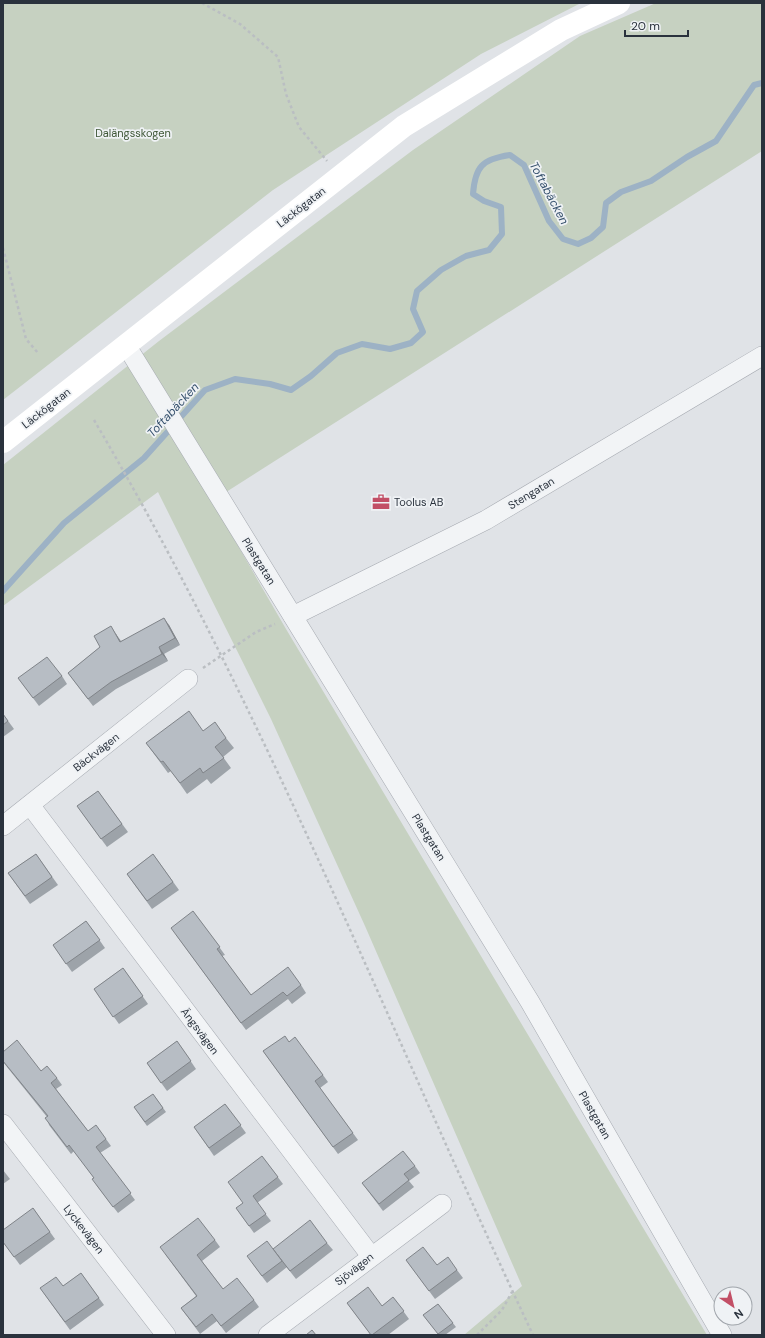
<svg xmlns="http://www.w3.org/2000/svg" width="765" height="1338" font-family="'DM Sans',sans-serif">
<rect width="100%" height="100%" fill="#e0e3e7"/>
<!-- green -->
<g fill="#c6d1c1">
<polygon points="3,3 581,3 481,54 273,190 3,400"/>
<polygon points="656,3 762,3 762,151 212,501 286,629 707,1335 464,1335 522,1286 365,926 271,719 158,492 3,606 3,465 159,341 413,150 580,36"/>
</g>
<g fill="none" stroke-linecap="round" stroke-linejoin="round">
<!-- stream -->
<path stroke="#9db2c5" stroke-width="6" d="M3,591L64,523L144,458L205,390L235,379L270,384L291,390L311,376L337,353L362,344L390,349L411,343L423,332L413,309L417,291L441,270L466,256L489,250L502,234L501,207L484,201L473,194C475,167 482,159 510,155L524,165L549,221L563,239L578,244L591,238L603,227L606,203L621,192L651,181L687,157L716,141L754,85L762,83"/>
<!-- minor casing -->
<g stroke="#a6aab1" stroke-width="20">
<g id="minor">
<polyline points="126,345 530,1002 722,1335"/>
<polyline points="293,616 486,520 762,356"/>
<polyline points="30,805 371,1256"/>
<polyline points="3,826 188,679"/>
<polyline points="3,1124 166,1335"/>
<polyline points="268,1335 442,1204"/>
</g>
</g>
<!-- path -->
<g stroke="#babec2" stroke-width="2.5" stroke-dasharray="3 3" stroke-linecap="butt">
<polyline points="202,3 240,24 278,57 286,94 299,127 327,161"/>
<polyline points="3,248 26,339 38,353"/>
<path d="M94,420C266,712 389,1029 533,1335"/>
<polyline points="203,668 256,632 275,624"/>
<polyline points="477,1335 502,1310 512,1292"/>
</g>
<!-- minor -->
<use href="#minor" stroke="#f2f4f6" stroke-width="19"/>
<!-- secondary -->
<polyline stroke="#fff" stroke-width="22" points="3,442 404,126 561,30 619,3"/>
</g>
<!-- wall -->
<g fill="#9da3a9">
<polygon points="169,625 180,645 164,654 168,661 116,689 93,706 68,673 116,634 121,641"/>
<polygon points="62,676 67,684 39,706 18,678"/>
<polygon points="3,714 14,729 3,737"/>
<polygon points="203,731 226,738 234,748 223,757 231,768 211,784 207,779 187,794 171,771 168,773 146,743"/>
<polygon points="98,791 128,832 107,847 77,806"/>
<polygon points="36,854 58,885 30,904 8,873"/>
<polygon points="153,854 179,890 152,909 127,874"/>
<polygon points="193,911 225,955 222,956 251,995 301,985 306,993 292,1004 288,999 246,1030 176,935"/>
<polygon points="86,921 105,948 72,972 53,945"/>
<polygon points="123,968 148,1004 119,1024 94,989"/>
<polygon points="177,1041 196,1069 167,1091 147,1063"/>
<polygon points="289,1042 323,1075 328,1082 320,1088 358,1140 338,1154 263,1051"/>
<polygon points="3,1052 57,1078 62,1085 56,1089 88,1131 106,1139 111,1146 100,1153 135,1200 118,1213 97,1186 94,1178 74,1151 71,1154 49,1125 47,1117 3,1062"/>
<polygon points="153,1094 166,1112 147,1126 134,1107"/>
<polygon points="225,1104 246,1133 214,1156 194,1127"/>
<polygon points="262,1156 283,1184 257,1203 271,1221 254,1233 236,1208 243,1203"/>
<polygon points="415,1166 420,1173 409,1181 414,1187 383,1211 362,1183"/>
<polygon points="3,1170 10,1179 3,1184"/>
<polygon points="33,1208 55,1239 20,1265 3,1242"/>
<polygon points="215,1240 220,1247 202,1261 223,1289 254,1300 259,1307 226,1333 217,1321 200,1334 181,1308 196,1296 165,1254"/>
<polygon points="327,1243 333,1250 296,1279 285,1265 287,1267 267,1283 252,1263 274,1250"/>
<polygon points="406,1260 437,1265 457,1270 463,1278 435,1299"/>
<polygon points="81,1273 104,1305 70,1330 40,1288 63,1286"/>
<polygon points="393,1297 409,1319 388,1335 371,1335 347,1303 382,1306"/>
<polygon points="438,1304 456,1327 445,1335 439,1335 423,1315"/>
</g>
<!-- shaded-wall -->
<g fill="#808489">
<polygon points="164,618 169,625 180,645 175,638"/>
<polygon points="111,626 116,634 125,649 120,642"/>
<polygon points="159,647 164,654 168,661 162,654"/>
</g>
<!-- building -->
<g fill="#b7bdc4" stroke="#808489">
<polygon points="164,618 175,638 159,647 162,654 111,682 88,699 68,673 100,647 94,636 111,626 120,642"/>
<polygon points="47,657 62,676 33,698 18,678"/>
<polygon points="189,711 203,731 215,722 226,738 215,747 224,758 203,773 200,768 180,783 163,761 161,762 146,743"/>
<polygon points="3,714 8,721 3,725"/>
<polygon points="98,791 122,824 101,839 77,806"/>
<polygon points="36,854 52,877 25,896 8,873"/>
<polygon points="153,854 173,882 147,901 127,874"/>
<polygon points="193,911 220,947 217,949 251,995 288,967 301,985 287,996 283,992 241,1023 171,928"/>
<polygon points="86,921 100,940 66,964 53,945"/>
<polygon points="123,968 143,996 113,1017 94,989"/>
<polygon points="285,1036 289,1042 295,1037 323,1075 315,1081 353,1133 333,1147 263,1051"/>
<polygon points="17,1040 41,1071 47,1066 57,1078 51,1083 88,1131 96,1125 106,1139 96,1147 131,1193 113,1207 92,1179 94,1178 69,1145 67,1147 45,1118 48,1116 3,1061 3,1052"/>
<polygon points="177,1041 191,1061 161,1083 147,1063"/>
<polygon points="153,1094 163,1108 145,1122 134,1107"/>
<polygon points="225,1104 241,1125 209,1148 194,1127"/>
<polygon points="403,1151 415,1166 404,1174 409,1180 379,1204 362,1183"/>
<polygon points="262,1156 278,1177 253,1196 266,1214 249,1226 236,1208 243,1203 228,1182"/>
<polygon points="33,1208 50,1232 14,1257 3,1242 3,1230"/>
<polygon points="198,1218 215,1240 197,1255 223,1289 237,1278 254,1300 221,1326 212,1314 196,1327 181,1308 197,1296 160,1247"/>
<polygon points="310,1220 327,1243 290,1271 273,1249"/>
<polygon points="267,1241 282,1261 262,1276 247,1256"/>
<polygon points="423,1247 437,1265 448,1257 457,1270 429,1291 406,1260"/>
<polygon points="81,1273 99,1298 65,1322 40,1288 56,1277 63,1286"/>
<polygon points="368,1287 382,1306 393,1297 404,1311 372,1335 371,1335 347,1303"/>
<polygon points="438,1304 453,1323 438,1334 423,1315"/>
<polygon points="312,1330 316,1335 306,1335"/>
</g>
<!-- icons -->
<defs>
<g id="office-bare" transform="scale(1.38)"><path d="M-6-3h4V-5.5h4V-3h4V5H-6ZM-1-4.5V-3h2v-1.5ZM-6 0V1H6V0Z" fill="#c24f66" stroke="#eff2f5" stroke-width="2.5" paint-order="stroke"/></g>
</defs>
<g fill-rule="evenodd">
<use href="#office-bare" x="381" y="502"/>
</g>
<g text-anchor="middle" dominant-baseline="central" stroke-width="3.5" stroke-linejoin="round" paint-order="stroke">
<!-- park labels -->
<g font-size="11" fill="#405838" stroke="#eff2f5">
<text x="133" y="133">Dalängsskogen</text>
</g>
<!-- street labels -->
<g font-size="11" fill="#2a323d" stroke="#eff2f5">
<text transform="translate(301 207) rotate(-38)">Läckögatan</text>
<text transform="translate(46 408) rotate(-38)">Läckögatan</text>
<text transform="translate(531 493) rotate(-31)">Stengatan</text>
<text transform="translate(259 561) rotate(58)">Plastgatan</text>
<text transform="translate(96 752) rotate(-38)">Bäckvägen</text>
<text transform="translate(429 837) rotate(58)">Plastgatan</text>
<text transform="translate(200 1031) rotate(53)">Ängsvägen</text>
<text transform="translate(595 1115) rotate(60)">Plastgatan</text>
<text transform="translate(84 1229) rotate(52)">Lyckevägen</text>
<text transform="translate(354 1269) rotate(-38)">Sjövägen</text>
</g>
<!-- poi labels -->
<g font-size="11" fill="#2a323d" stroke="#eff2f5" text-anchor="start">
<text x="394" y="502">Toolus AB</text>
</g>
<!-- water labels -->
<g font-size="12" font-style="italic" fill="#37526e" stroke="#eff2f5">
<text transform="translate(549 193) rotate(62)">Toftabäcken</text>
<text transform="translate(173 410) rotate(-47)">Toftabäcken</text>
</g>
</g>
<!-- border -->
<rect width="765" height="1338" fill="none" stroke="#2a323d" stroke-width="8"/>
<!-- north arrow -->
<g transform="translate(733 1306) rotate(145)"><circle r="19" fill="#eff2f5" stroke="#a0a5ab"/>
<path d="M0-3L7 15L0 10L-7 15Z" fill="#c24f66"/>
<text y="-6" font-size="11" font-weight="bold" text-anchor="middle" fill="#2a323d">N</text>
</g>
<!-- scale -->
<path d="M625 30v6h63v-6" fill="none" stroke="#2a323d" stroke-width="2"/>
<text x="631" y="30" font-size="12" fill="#2a323d" stroke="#eff2f5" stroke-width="3" paint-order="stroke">20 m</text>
</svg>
